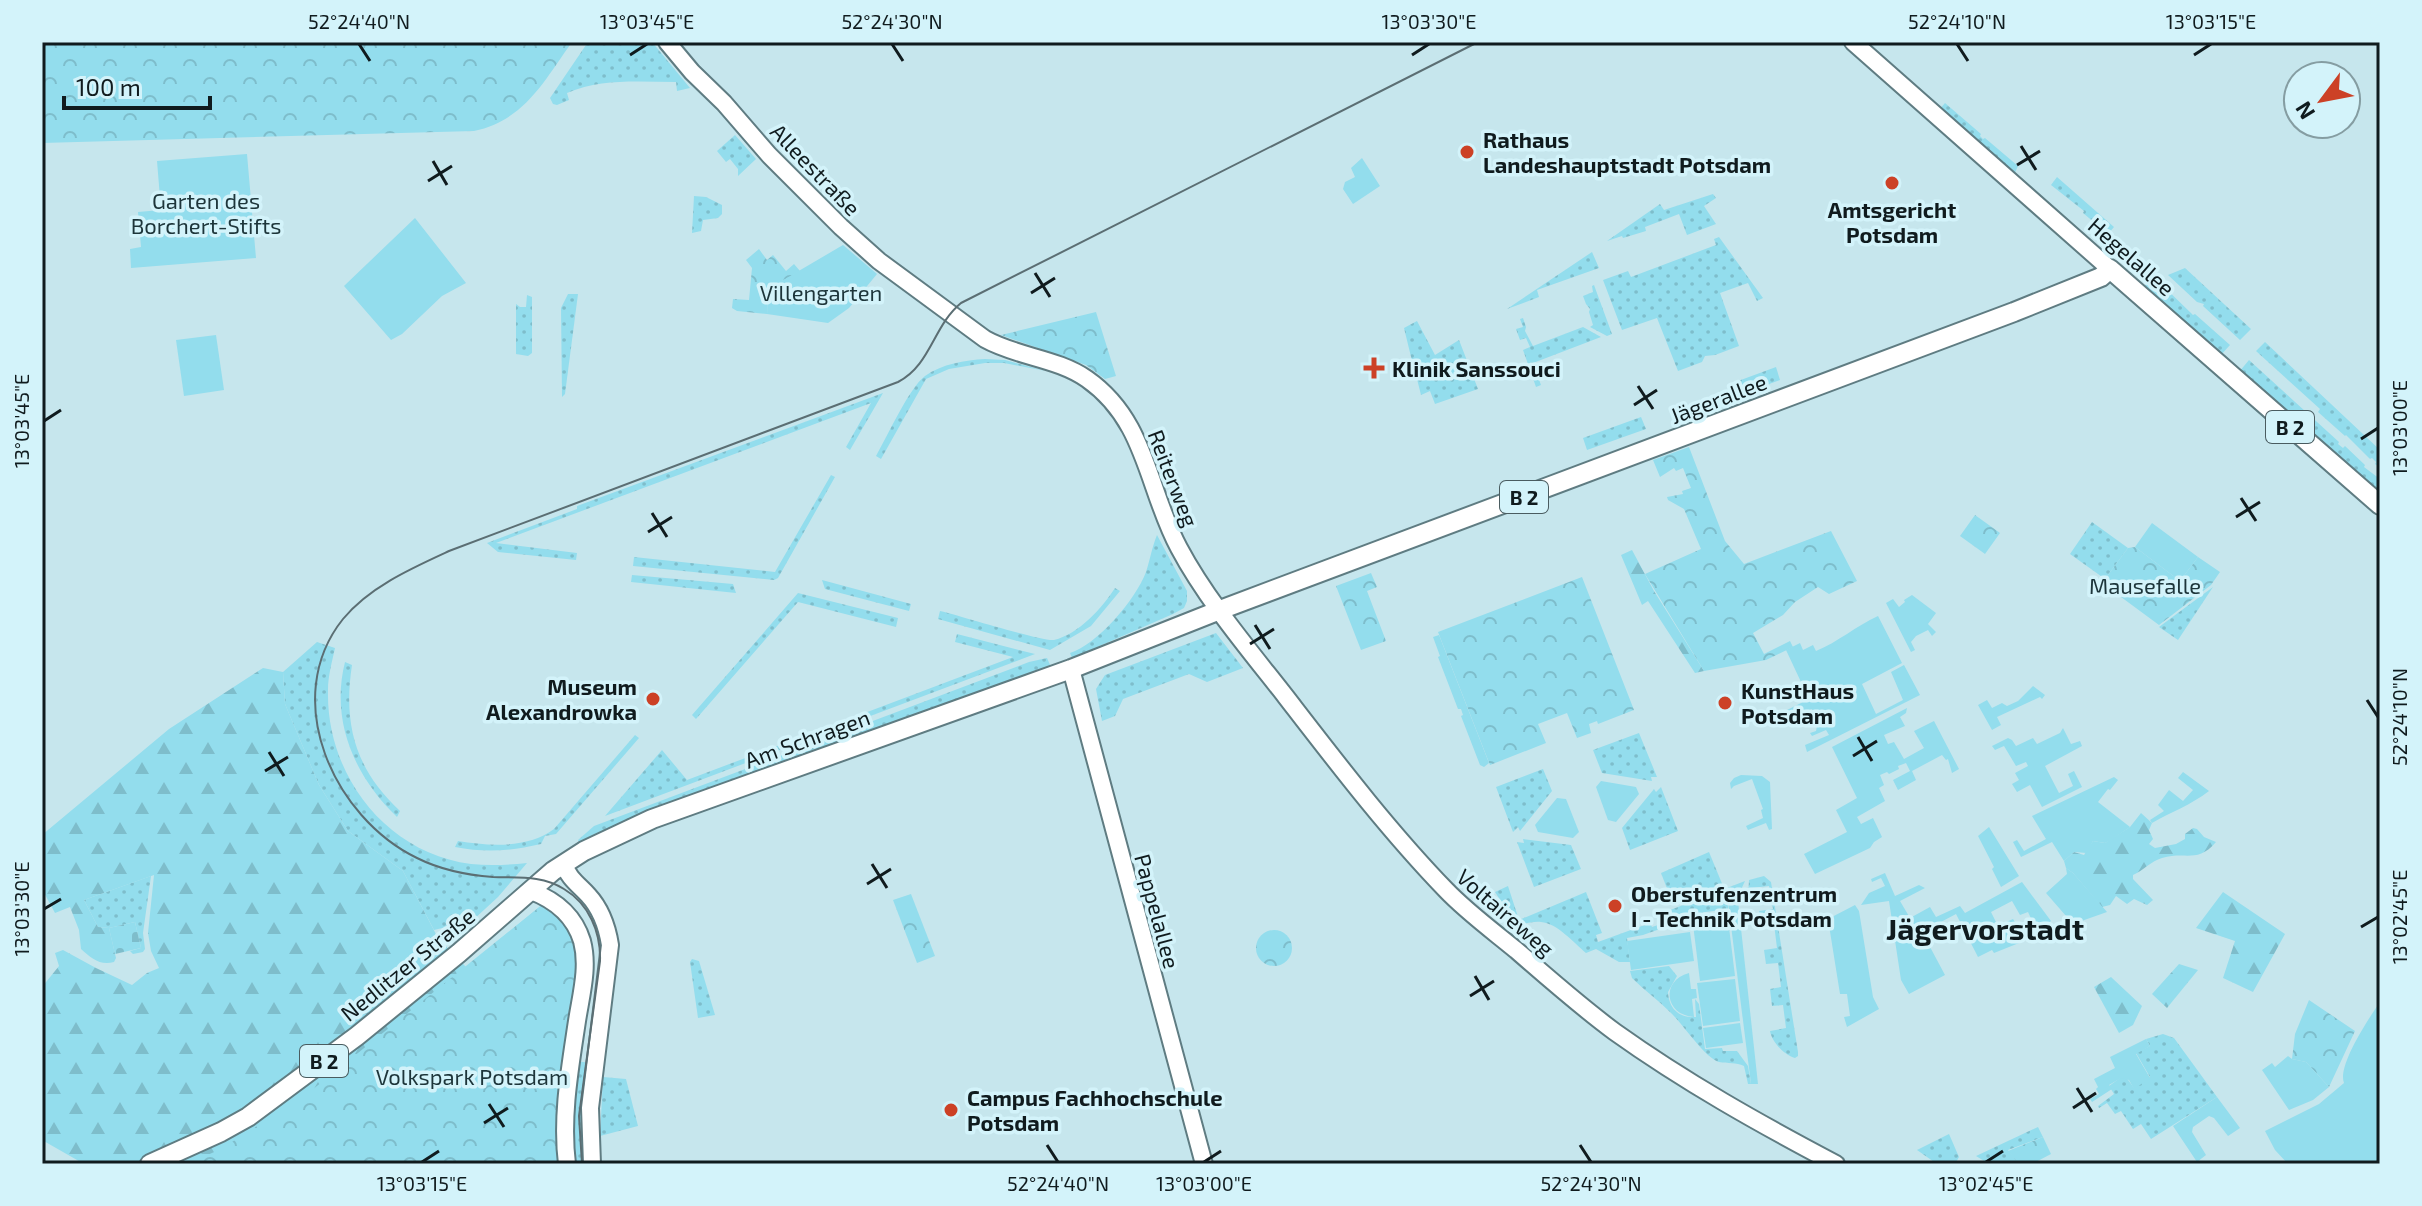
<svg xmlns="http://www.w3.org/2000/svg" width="2422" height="1206" font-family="'Exo 2',sans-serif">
<defs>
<pattern id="grass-dots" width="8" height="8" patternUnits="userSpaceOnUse" patternTransform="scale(2)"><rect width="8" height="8" fill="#93dded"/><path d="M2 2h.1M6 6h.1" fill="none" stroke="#7ebdcb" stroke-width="1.8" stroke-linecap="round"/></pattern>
<pattern id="forest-firs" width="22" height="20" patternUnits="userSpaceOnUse" patternTransform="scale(2)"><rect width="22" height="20" fill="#93dded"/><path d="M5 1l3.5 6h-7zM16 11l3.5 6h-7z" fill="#7ebdcb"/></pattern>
<pattern id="cemetery-stones" width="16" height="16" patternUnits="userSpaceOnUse" patternTransform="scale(2)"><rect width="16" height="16" fill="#93dded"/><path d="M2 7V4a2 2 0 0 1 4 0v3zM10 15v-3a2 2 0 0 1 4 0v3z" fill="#7ebdcb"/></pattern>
<pattern id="park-crowns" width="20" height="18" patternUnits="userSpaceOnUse" patternTransform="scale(2)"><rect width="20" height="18" fill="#93dded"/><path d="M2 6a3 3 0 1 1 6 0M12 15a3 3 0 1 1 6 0" fill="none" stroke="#7ebdcb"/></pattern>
</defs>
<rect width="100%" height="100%" fill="#c6e6ed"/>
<!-- grass -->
<g fill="url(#grass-dots)">
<path d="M588,42H652L690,88L677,91L676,82C639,82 602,78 567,93L569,100L557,105L553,104L550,98Z"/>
<polygon points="1945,103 1981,134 1980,136 1983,139 1985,138 2018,166 2014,175 1939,110"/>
<polygon points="735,135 756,159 738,176 738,169 730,159 726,162 717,151"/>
<polygon points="2057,177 2114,227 2108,234 2083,213 2084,211 2051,185"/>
<polygon points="1713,194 1716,198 1704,206 1716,224 1687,235 1679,214 1645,227 1646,231 1623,238 1622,236 1607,241 1660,204 1664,210"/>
<polygon points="694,196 706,197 722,205 722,214 718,218 703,220 701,231 692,233"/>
<polygon points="1719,237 1763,298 1757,301 1748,283 1720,293 1739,346 1715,355 1705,356 1702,362 1678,371 1657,318 1622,330 1603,280 1628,271 1631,277 1716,245 1714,239"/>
<polygon points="1592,252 1599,268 1537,290 1539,297 1507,309"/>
<polygon points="2185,268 2251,329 2240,340 2203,306 2204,304 2197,302 2168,275"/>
<polygon points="2157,280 2193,315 2195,314 2230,345 2220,356 2140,287"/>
<polygon points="1594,285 1612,334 1607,336 1590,327 1593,325 1589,312 1590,309 1586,304 1583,296 1593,292 1592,286"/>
<polygon points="568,294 578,294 565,394 562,397 561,308"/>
<polygon points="527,295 532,297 532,353 528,356 516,354 516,304 520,307 526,307"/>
<polygon points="1523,318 1526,327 1525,331 1533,346 1583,327 1601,337 1533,363 1541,385 1536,387 1523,350 1530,347 1526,338 1520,340 1516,329 1523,327 1520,319"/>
<polygon points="1417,321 1435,355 1459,340 1478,389 1435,404 1430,391 1421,395 1417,379 1422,376 1419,364 1413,365 1404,328"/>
<polygon points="2265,342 2380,450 2380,468 2375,464 2376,462 2372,458 2370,459 2346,435 2345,436 2318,412 2320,409 2256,351"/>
<path d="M985,359L1005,360L1046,371L1004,363H985L949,369L926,379L881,459L876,456C887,437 909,388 925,376C942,364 965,360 985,359Z"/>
<polygon points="2249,360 2339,442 2338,444 2343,448 2345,446 2365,465 2364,467 2380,479 2380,496 2239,372"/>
<polygon points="1776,367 1780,380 1734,397 1730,384"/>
<polygon points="883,393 850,450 846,447 871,403 496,543 577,553 576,560 498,552 487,543 577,509 577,506"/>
<polygon points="1641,417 1646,429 1587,450 1583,438"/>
<polygon points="831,475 835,477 778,578 774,580 633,566 634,557 775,572"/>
<polygon points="2092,522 2128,548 2105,579 2070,554"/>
<path d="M1157,535L1187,591V601L1184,608L1173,614L1072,658L1070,653C1097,645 1136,599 1146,572C1150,560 1152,547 1157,535Z"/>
<polygon points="632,575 733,584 736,593 631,582"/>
<polygon points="822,580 911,604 909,611 825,589"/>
<polygon points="2213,587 2178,640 2159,627"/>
<path d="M1115,588L1120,591L1091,626L1050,650L938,619L940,611C958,615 1043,642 1054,640C1079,634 1102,608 1115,588Z"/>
<polygon points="798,593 898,618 896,627 798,602 696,719 692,715"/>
<polygon points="1216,633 1243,668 1207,682 1189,674 1123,699 1115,716 1102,721 1096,689 1105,675"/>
<polygon points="957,634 1035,654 605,816 662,750 687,780 1013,657 955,642"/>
<path d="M317,642L335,648C332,662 328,676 328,690C326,775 386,853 471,864C490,866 508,865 527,863L498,897L472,921L434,930L403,871L348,831L319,785L285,704L283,672Z"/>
<polygon points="1047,658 1051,667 597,833 579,842 578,840 594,826 1029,662"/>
<path d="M345,662L352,665C343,724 355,769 400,811L397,817C355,777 330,721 345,662Z"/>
<polygon points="1639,733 1657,777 1651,777 1652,781 1602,773 1593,750"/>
<path d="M635,735L639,738L556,834L545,836L541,844C511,851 485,853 455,847L458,841C489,846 527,849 554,829Z"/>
<polygon points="1543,769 1552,791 1520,831 1518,827 1513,832 1496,787"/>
<polygon points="1661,787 1678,831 1630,850 1622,828 1654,789 1656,792"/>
<polygon points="1523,839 1571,845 1581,869 1534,887 1517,842 1524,843"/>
<polygon points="1709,852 1723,886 1673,904 1661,873"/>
<polygon points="151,876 143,933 145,949 143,952 133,954 130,951 141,948 135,922 109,928 98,927 84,900"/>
<path d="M1764,876L1771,882L1798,1052V1056L1795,1058C1784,1055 1772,1042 1770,1031L1786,1028L1783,1005L1772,1006L1770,989L1781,987L1778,963L1766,964L1764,950L1777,948L1774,924L1761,925L1759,911L1773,909L1769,886L1751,888V897L1748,898L1749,880Z"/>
<polygon points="1745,881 1739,894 1740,901 1728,902 1728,909 1691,914 1691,917 1665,927 1660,914"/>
<path d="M1508,886L1519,920L1586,892L1602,933L1596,935L1598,942L1650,923L1652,927L1658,925L1660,929L1643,935L1627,938L1630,962H1619L1596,949L1586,953C1574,943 1557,923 1541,922C1530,921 1525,926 1514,921L1495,892Z"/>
<polygon points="692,959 699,961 715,1015 698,1018 690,962"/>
<path d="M1669,966L1677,976L1668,992C1669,1009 1679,1018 1696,1017L1695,999L1699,1004L1705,1049L1722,1048L1723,1051H1737L1748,1066L1751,1084H1748L1744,1066C1736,1062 1728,1064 1719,1062C1704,1057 1683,1024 1670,1012C1658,1000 1644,990 1632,978L1630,971Z"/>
<polygon points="2163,1034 2174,1038 2217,1097 2151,1139 2141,1124 2133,1129 2121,1111 2115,1114 2107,1103 2099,1108 2098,1106 2114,1094 2109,1086 2120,1078 2126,1077 2134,1088 2150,1077 2136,1053 2150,1046 2146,1039"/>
<polygon points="575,1061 591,1063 588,1164 572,1164"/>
<polygon points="603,1077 626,1079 638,1126 600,1136"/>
<polygon points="2038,1127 2043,1137 2008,1150 2019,1164 1989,1164 1976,1156"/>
<polygon points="1949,1134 1959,1157 1955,1164 1937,1164 1917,1150"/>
</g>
<!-- forest -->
<g fill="url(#forest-firs)">
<polygon points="1632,550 1654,591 1704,671 1695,673 1648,601 1642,605 1621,555"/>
<path d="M263,668L283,672L285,704L319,785L348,831L403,871L438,938L466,967L543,904L509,1038L548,1164H84L42,1140V987L59,966L55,953L63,950L96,968L132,985L147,973L159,968L151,951L148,933L154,875L84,900L98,927L109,928L116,958L114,962C100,966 91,958 81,949L79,930L70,907L55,913L42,889V835L169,729Z"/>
<path d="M2141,813L2152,823L2149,830L2153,839L2149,844L2155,848L2176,844L2185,839V834L2193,828L2197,829L2204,837L2216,842C2197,864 2186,851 2162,858C2151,861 2144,870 2133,875V879L2153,900L2147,905L2134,899L2127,904L2116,896L2110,905L2102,907L2073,873L2066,868L2064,861L2074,852L2084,855L2093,841L2105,843L2130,827Z"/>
<polygon points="2223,892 2285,934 2253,992 2223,978 2235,941 2196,928"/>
<polygon points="2179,964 2198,970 2167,1008 2152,994"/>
<polygon points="2111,977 2142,1006 2133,1025 2119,1033 2094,987"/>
</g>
<!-- cemetery -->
<polygon fill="url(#cemetery-stones)" points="135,922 141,948 115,954 109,928"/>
<!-- park -->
<g fill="url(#park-crowns)">
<path d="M42,42H572C544,81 525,120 474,131L42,143Z"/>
<polygon points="759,249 767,260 773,255 786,271 794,264 800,271 768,289 767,314 737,311 732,308 733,299 749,300 752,268 746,260"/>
<polygon points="1096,312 1116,376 1105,379 1086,365 1001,335"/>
<polygon points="1689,447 1725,541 1744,564 1831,531 1857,581 1829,594 1818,587 1795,602 1783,615 1753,633 1764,654 1790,641 1793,647 1766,660 1704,671 1645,574 1701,549 1684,509 1668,500 1667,497 1683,494 1682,491 1691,488 1683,468 1676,471 1674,468 1660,477 1653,460"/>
<polygon points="1975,515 2000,533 1985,554 1960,536"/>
<polygon points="2135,547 2180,581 2198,557 2220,572 2211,585 2159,625 2102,583 2128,548"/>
<polygon points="1371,573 1377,587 1367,591 1386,641 1361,650 1336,586"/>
<polygon points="1582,577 1634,710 1598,724 1597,721 1589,724 1591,733 1577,738 1567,713 1538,724 1546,743 1490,765 1438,632"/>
<polygon points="911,894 935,956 917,963 893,900"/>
<path d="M543,904C562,916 577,936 579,959C580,988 570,1018 565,1046C558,1085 554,1125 559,1164H187L221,1149L307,1094Z"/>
<circle cx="1274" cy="948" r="18"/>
<polygon points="2309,1000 2355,1031 2329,1087 2306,1062 2292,1059 2295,1034"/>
<polygon points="2043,1137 2051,1154 2032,1164 2019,1164 2008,1151"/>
</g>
<!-- garden -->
<g fill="#93dded">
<polygon points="247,154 256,258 131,268 130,249 141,247 138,212 161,210 157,161"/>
<polygon points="1362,158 1380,186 1353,204 1343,189 1345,182 1355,177 1351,168"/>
<polygon points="415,218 466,283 442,296 402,334 391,340 344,286"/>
<polygon points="843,245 877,274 849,308 828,323 767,314 768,289"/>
<polygon points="216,335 224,390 184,396 176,340"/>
<polygon points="2152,523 2198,557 2180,581 2135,547"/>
<polygon points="1912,595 1936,613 1928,624 1936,632 1932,636 1928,630 1916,636 1911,642 1915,650 1911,652 1886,603 1893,599 1899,607 1905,602 1904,600"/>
<path d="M1878,616L1902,663L1862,684L1876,714L1903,700L1891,672L1904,665L1920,695L1807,752L1805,745L1829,735L1826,730L1812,736L1810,733L1816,731L1817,726L1822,723L1820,720L1825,718L1823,712L1815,715L1812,709L1791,718L1787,710L1809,699L1786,650L1800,643L1803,650L1813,645L1816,651C1838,642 1856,626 1878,616Z"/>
<polygon points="1439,635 1489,763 1484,767 1480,765 1461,716 1463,715 1461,709 1458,709 1438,657 1440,656 1433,637"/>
<polygon points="2033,686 2045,695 2042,699 2040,697 1997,717 2001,725 1992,730 1978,705 1987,700 1992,708 2002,703 2007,706 2018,701"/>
<polygon points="1907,708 1906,713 1900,717 1905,726 1884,735 1888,744 1894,742 1904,759 1924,748 1914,731 1934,721 1959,769 1952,773 1948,759 1946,760 1942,755 1912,771 1916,780 1898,790 1893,780 1910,771 1906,763 1898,766 1899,769 1889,774 1887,772 1880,775 1884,785 1879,788 1885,801 1857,817 1861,824 1873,818 1882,837 1874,842 1870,848 1815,874 1804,854 1847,832 1836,810 1857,798 1832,747"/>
<polygon points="2063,728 2071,744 2080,741 2082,746 2045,766 2059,793 2073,786 2068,774 2074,771 2082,787 2042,807 2030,785 2017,792 2012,784 2019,780 2015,773 2028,766 2026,762 2016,766 2004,746 1995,750 1992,746 2008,738 2012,740 2016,746 2033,738 2037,744 2060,733"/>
<path d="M2183,772L2209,791C2191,805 2171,812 2152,823L2150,820L2164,811L2158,805L2169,790L2183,801L2193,790L2178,778Z"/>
<polygon points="1741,775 1762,776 1770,782 1772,829 1769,830 1766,823 1748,830 1746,826 1763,818 1761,810 1763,809 1752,779 1734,786 1731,789 1730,783 1734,778"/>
<polygon points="2114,777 2118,780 2110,790 2108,789 2098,802 2130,827 2111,840 2105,843 2093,841 2087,853 2074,852 2064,861 2052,842 2021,857 2013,842 2017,840 2024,851 2046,839 2032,816"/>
<polygon points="1601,781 1636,787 1639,794 1616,822 1608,820 1596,787"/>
<polygon points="1557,798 1566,799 1579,832 1573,838 1538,832 1535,825"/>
<polygon points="1989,827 2019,876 2001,887 1992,869 1994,867 1978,836"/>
<polygon points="2066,868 2073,873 2107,912 2073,924 2046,893 2067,874"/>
<polygon points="1885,873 1895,896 1919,885 1925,888 1900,901 1910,918 1930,907 1936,917 1960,906 1965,913 2022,882 2051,921 2037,931 2028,912 2020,915 2012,901 1991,912 1998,926 2013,919 2018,927 2012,930 2019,943 1994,953 1992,950 1978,957 1956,914 1922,932 1945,975 1909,994 1901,980 1889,901 1861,905 1869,893 1885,886 1881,878 1872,882 1871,879"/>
<polygon points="1738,901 1758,1084 1751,1084 1728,902"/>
<polygon points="1855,905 1859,911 1873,997 1879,1009 1847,1027 1844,1017 1850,1016 1847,994 1840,994 1828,919"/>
<polygon points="1727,911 1735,976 1700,981 1692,916"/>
<polygon points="1690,932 1694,961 1631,970 1627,941"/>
<path d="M1689,973L1691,989H1696L1697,998L1692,999L1694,1017C1665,1015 1660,981 1689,973Z"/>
<polygon points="1735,979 1740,1021 1703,1026 1697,983"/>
<path d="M2380,1002V1164H2288L2275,1150L2265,1131L2319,1104L2344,1083C2337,1066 2369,1018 2380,1002Z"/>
<polygon points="1740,1023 1743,1043 1706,1048 1703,1028"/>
<polygon points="2146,1039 2150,1046 2136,1054 2150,1078 2134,1089 2129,1080 2121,1078 2109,1085 2112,1089 2092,1102 2090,1099 2099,1094 2096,1089 2098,1087 2094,1079 2115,1068 2110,1057"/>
<polygon points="2288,1056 2292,1059 2306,1062 2329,1087 2313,1100 2289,1110 2262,1070 2272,1063 2275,1067"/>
<polygon points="2217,1097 2240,1128 2228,1136 2214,1118 2209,1116 2193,1127 2192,1132 2206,1155 2197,1162 2173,1126"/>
</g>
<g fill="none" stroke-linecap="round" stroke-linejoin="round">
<!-- secondary casing -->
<g stroke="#5f7c82" stroke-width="20">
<g id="secondary">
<path d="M667,42L692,72L724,103L769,155L841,227L879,261L985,339C1017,357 1057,358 1087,379C1147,421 1147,489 1179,548C1206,599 1250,651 1286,697C1337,763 1388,830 1446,890C1467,912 1493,931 1516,950C1548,978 1581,1007 1615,1032C1685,1082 1760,1124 1836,1164"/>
<polyline points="1853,42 2110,269"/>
<polyline points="1071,669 1204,1164"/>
<path d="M564,864C568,878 579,885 588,895C601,909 607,926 610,945L590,1108L592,1164"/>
<path d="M531,891C555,900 574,915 582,941C589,967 581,995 577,1021C570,1068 561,1117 567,1164"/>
</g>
</g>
<!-- primary casing -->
<g stroke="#5f7c82" stroke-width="22">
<polyline id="primary" points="150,1164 221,1132 248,1117 357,1036 459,953 553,871 584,851 652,819 1071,669 1220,610 2014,312 2101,277 2110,269 2380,505"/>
</g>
<!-- secondary -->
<use href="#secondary" stroke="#fff" stroke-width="16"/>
<!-- primary -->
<use href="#primary" stroke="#fff" stroke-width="18"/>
<!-- tram -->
<path stroke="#5b6e73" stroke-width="2" d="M582,1164L579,1116L600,961C601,932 589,904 564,889C542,875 518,878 493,877C466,875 441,870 417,858C334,818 279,699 343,619C369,587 412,568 449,551L898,382C931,365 933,326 961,303L1478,42"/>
</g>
<!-- ticks -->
<path fill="none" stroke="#101b1e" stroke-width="3" d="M359,44L370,61M892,44L903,61M1957,44L1968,61M630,55L647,44M1412,55L1429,44M2194,55L2211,44M2021,146L2036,170M433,161L447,185M2017,165L2040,151M428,181L452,166M1035,273L1050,297M1031,293L1055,278M1638,386L1653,409M1634,405L1657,390M44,421L61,410M2361,439L2378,428M2241,498L2256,521M652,513L667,537M2236,517L2260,502M648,532L672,517M1255,625L1270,649M1250,644L1274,629M2367,700L2378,717M1858,737L1872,761M269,752L284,776M1853,756L1877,741M265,771L288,757M872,864L887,888M867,884L891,869M44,909L61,899M2361,927L2378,917M1475,976L1489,1000M1470,996L1494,981M2077,1088L2092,1112M489,1104L504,1127M2073,1108L2096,1093M484,1123L508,1108M1047,1145L1058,1162M1580,1145L1591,1162M422,1162L439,1151M1204,1162L1221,1151M1986,1162L2003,1151"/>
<!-- markers -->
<g fill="#cc4126" stroke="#d3f3fa" stroke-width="3">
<circle cx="1467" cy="152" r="8"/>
<circle cx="1892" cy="183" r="8"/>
<path d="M1370 356h8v8h8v8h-8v8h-8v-8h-8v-8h8z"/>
<circle cx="653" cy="699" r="8"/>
<circle cx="1725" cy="703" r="8"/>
<circle cx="1615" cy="906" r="8"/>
<circle cx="951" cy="1110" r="8"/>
</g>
<g text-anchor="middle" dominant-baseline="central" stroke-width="7" stroke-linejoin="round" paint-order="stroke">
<!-- shield labels -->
<g fill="#d3f3fa" stroke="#4a5c60" stroke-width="2">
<rect x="2266" y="411" width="48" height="32" rx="6"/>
<rect x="1500" y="481" width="48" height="32" rx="6"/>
<rect x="300" y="1045" width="48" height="32" rx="6"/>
</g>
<g font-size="20" font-weight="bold" fill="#101b1e">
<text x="2290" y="427">B 2</text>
<text x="1524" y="497">B 2</text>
<text x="324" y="1061">B 2</text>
</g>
<!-- poi labels -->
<g font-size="22" font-weight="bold" fill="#101b1e" stroke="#d3f3fa" text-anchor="start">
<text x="1483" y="139">Rathaus<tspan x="1483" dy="25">Landeshauptstadt Potsdam</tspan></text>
<text x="1892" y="209" text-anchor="middle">Amtsgericht<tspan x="1892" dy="25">Potsdam</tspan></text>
<text x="1392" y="368">Klinik Sanssouci</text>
<text x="637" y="686" text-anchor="end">Museum<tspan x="637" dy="25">Alexandrowka</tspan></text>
<text x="1741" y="690">KunstHaus<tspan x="1741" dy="25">Potsdam</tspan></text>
<text x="1631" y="893">Oberstufenzentrum<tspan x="1631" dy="25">I - Technik Potsdam</tspan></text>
<text x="967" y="1097">Campus Fachhochschule<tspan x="967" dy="25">Potsdam</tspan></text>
</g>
<!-- street labels -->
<g font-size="22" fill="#101b1e" stroke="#d3f3fa">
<text transform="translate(816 169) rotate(46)">Alleestraße</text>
<text transform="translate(2132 256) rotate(41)">Hegelallee</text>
<text transform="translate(1718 398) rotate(-21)">Jägerallee</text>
<text transform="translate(1174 478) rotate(69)">Reiterweg</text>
<text transform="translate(807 738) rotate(-20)">Am Schragen</text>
<text transform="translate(1158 911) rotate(75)">Pappelallee</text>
<text transform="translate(1506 912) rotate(41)">Voltaireweg</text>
<text transform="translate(407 964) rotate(-39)">Nedlitzer Straße</text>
</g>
<!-- park labels -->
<g font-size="22" fill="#1d353a" stroke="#d3f3fa">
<text x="206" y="200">Garten des<tspan x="206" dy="25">Borchert-Stifts</tspan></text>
<text x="821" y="292">Villengarten</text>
<text x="2145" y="585">Mausefalle</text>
<text x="472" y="1076">Volkspark Potsdam</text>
</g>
<!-- district labels -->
<g font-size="30" font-weight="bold" fill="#101b1e" stroke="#d3f3fa">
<text x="1985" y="928">Jägervorstadt</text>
</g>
</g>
<!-- border -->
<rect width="2422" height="1206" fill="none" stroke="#d3f3fa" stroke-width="88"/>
<!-- north arrow -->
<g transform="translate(2322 100) rotate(238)"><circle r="38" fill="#d3f3fa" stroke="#859da2" stroke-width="2"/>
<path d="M0-6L14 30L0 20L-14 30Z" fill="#cc4126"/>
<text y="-12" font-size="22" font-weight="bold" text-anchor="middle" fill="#101b1e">N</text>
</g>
<!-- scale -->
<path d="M64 96v12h146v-12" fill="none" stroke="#101b1e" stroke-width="4"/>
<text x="76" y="96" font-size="24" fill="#101b1e" stroke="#d3f3fa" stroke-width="6" paint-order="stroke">100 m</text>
<rect x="44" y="44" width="2334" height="1118" fill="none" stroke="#101b1e" stroke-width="3"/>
<g font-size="20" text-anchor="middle" fill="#101b1e">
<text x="359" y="29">52°24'40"N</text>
<text x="647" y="29">13°03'45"E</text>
<text x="892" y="29">52°24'30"N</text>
<text x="1429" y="29">13°03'30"E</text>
<text x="1957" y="29">52°24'10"N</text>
<text x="2211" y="29">13°03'15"E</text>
<text transform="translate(22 421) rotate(-90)" y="7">13°03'45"E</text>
<text transform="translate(2400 428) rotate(-90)" y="7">13°03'00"E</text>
<text transform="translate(2400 717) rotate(-90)" y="7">52°24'10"N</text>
<text transform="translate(22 909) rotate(-90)" y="7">13°03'30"E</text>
<text transform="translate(2400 917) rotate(-90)" y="7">13°02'45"E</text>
<text x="422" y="1191">13°03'15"E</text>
<text x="1058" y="1191">52°24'40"N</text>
<text x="1204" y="1191">13°03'00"E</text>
<text x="1591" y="1191">52°24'30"N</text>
<text x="1986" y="1191">13°02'45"E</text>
</g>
</svg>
